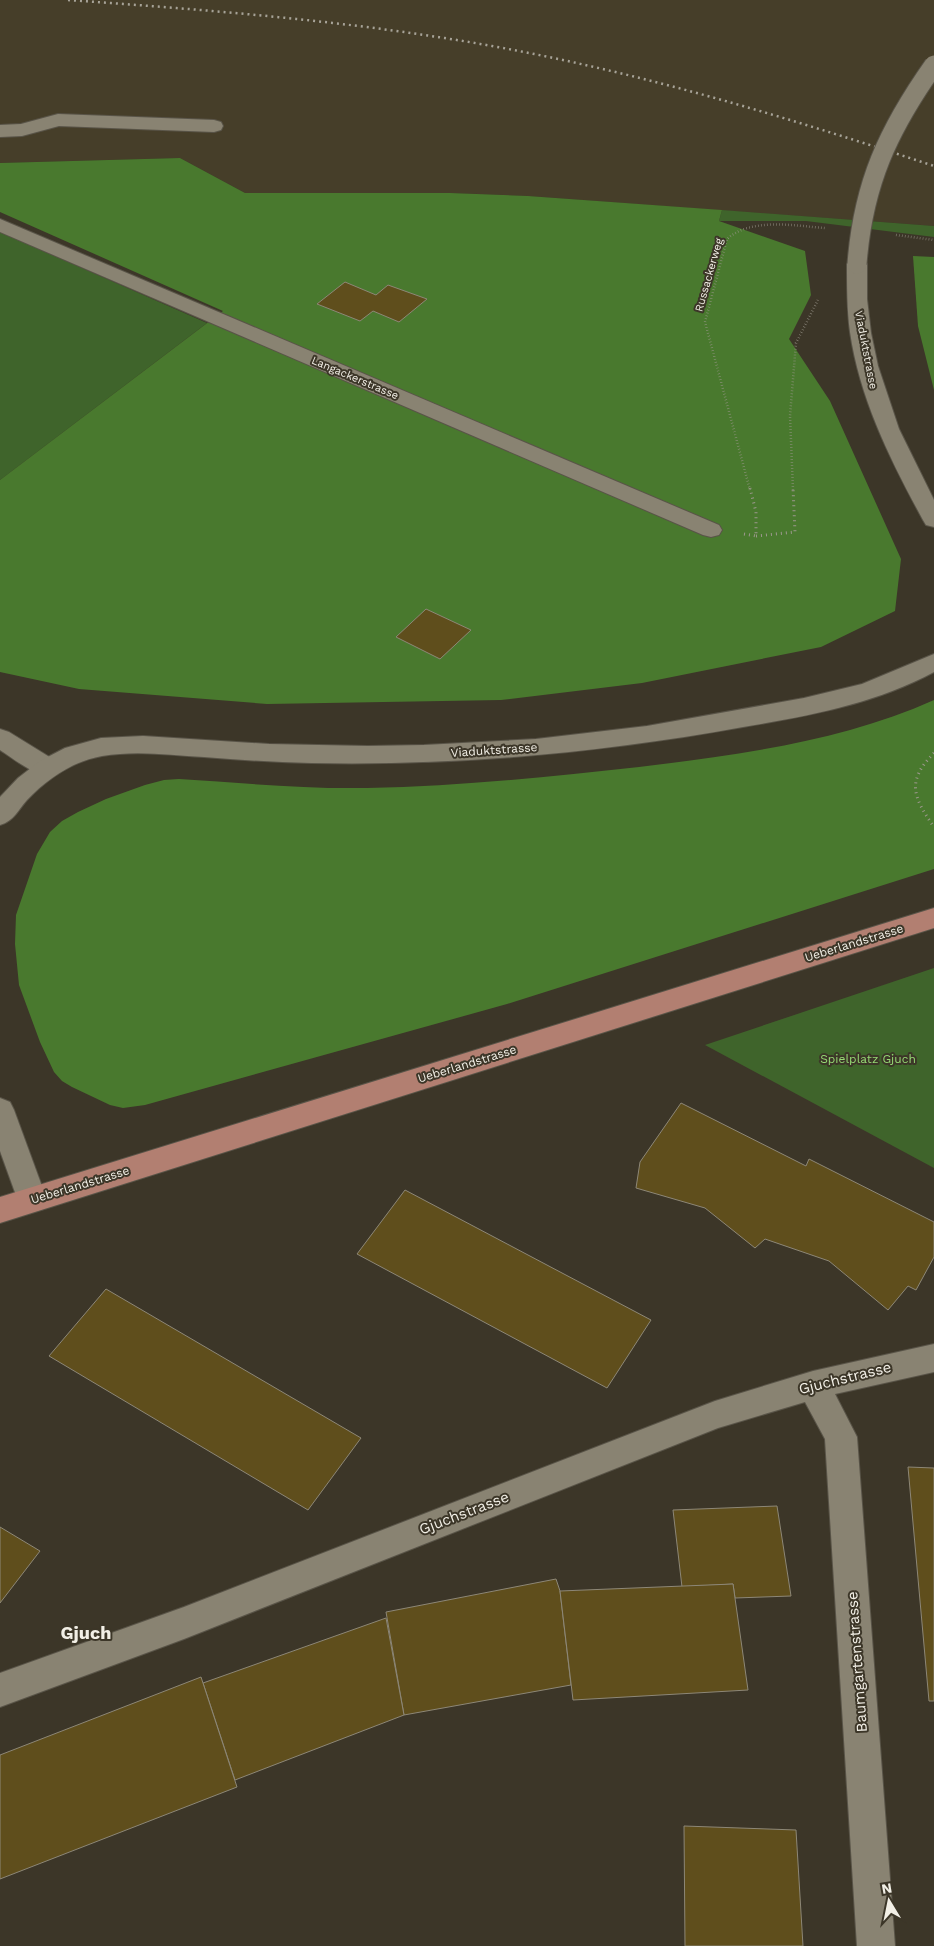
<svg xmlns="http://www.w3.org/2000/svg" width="934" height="1946" font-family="'Work Sans',sans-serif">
<rect width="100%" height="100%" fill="#3c3628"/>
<!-- built -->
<polygon fill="#463e29" points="0,0 934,0 934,226 528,196 450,193 245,193 180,158 0,163"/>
<!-- green -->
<g fill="#3f642b">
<polygon points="722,210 934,226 934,237 806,221 719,221"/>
<polygon points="0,232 207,323 0,480"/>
<polygon points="934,968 934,1168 705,1045"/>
</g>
<!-- forest -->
<g fill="#49792e">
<polygon points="180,158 245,193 450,193 528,196 722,210 719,221 805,251 811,295 789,339 830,401 901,559 895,611 821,647 642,683 501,700 267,704 79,689 0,672 0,480 223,311 0,212 0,163"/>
<polygon points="913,256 934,257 934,390 918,326"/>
<path d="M934,700V869L507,1004L145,1105L123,1108L110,1105L72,1087L62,1081L54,1072L40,1042L19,985L15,944L16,915L37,854L50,832L62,821L78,812L106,799L145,785L164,780L179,779C242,783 305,789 367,788C459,786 549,777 639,767C738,755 843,741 934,700Z"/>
</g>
<!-- building -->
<g fill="#5f4e1c" stroke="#8d8777">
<polygon points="345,282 376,295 388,285 427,299 399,322 373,311 360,321 317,304"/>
<polygon points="426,609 471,630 440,659 396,637"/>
<polygon points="681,1103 806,1166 809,1159 934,1222 934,1257 916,1290 908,1286 888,1310 829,1261 765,1239 755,1248 705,1208 636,1188 640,1162"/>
<polygon points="405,1190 651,1320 607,1388 357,1254"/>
<polygon points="106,1289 361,1438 308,1510 49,1356"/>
<polygon points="908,1467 934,1468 934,1701 929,1701"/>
<polygon points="777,1506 791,1596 735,1598 733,1584 682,1587 673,1510"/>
<polygon points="0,1527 40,1551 0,1603"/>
<polygon points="556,1579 560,1591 571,1685 404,1715 386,1612"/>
<polygon points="733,1584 748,1690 573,1700 560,1591"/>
<polygon points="386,1618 404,1715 235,1780 203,1683"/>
<polygon points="201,1677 237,1787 0,1879 0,1755"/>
<polygon points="684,1826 796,1830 803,1946 685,1946"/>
</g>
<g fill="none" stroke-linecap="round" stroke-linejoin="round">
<!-- service casing -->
<g stroke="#595448" stroke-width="2">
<g id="service">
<polygon points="58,114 214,120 221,122 223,126 221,130 214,132 59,126 22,136 0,137 0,125 21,124"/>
<polygon points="0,219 719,525 722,530 719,535 711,537 703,535 0,232"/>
</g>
</g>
<!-- minor casing -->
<g stroke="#595448" stroke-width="2">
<g id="minor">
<path d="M0,729L9,732L56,761L60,767L56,773C36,779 16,760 0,750Z"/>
<polygon points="934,1344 934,1372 835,1394 857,1437 895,1946 857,1946 825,1439 805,1402 718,1428 184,1639 0,1707 0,1673 184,1607 715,1401 813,1371"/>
</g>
</g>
<!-- tertiary casing -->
<g stroke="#595448" stroke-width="2">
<g id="tertiary">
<path d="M857,258L864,260L867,264V299L871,333L878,366L899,429L934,500V527L926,525L923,520C891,461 860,400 850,332C847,310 847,287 847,264L850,260Z"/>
<path d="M934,654V672C875,704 808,716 743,727C600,753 456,766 311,763C275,762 240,760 204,757C170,755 136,750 102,756C73,761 47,779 27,800C18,810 14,821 0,825V797L18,778L40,761L65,748L101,738L143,736L269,744L368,746L424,745L536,739L647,726L804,698L862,684Z"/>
<polygon points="0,1098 10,1102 14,1110 47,1200 43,1209 32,1212 21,1209 0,1151"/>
</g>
</g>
<!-- primary casing -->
<g stroke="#595448" stroke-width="2">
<polygon id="primary" points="934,908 934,928 0,1223 0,1197"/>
</g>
<!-- path-far1 -->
<g stroke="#9c988d" stroke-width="2.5" stroke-dasharray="0.5 2.5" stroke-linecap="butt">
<polyline points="896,235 934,240"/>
<path d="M750,490L705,322L727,239C752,217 794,226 825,228"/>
<polyline points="793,490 790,416 796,343 819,298"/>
</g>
<!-- path -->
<g stroke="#9c988d" stroke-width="3" stroke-dasharray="1 4" stroke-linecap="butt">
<polyline points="744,534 756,536 756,512 750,488"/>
<polyline points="756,536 795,532 793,488"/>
<path d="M934,753C906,781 913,797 934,827"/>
</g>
<!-- service -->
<use href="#service" fill="#898372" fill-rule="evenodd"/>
<!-- minor -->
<use href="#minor" fill="#898372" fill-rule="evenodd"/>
<!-- tertiary -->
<use href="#tertiary" fill="#898372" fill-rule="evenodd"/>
<!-- primary -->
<use href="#primary" fill="#b27f71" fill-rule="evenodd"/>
<!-- rail -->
<path stroke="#a7a398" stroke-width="2.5" stroke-dasharray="2 4" stroke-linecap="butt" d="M68,0C210,10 352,21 492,46C643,73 789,118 934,166"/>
<!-- tertiary-bridge casing -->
<g stroke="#595448" stroke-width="21" stroke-linecap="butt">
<path id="tertiary-bridge" d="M857,264C863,184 888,130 934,65"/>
</g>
<!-- tertiary-bridge -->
<use href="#tertiary-bridge" stroke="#898372" stroke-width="19"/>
</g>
<g text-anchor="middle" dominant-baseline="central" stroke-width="4" stroke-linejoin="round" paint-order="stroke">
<!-- far-street labels -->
<g font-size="11" fill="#f2efe6" stroke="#3c3628">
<text transform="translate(709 275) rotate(-74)">Russackerweg</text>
<text transform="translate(866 350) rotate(79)">Viaduktstrasse</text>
<text transform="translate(355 378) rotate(23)">Langackerstrasse</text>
</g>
<!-- street labels -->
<g font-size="12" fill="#f2efe6" stroke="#3c3628">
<text transform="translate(494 750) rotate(-4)">Viaduktstrasse</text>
<text transform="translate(854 943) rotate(-17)">Ueberlandstrasse</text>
<text transform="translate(467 1064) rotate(-17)">Ueberlandstrasse</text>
<text transform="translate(80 1185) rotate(-17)">Ueberlandstrasse</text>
</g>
<!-- park labels -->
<g font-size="12" fill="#96d974" stroke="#3c3628">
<text x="868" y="1059">Spielplatz Gjuch</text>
</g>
<!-- near-street labels -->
<g font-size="15" fill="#f2efe6" stroke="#3c3628">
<text transform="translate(845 1378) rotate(-14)">Gjuchstrasse</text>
<text transform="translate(464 1513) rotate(-21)">Gjuchstrasse</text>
<text transform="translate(857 1662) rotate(-94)">Baumgartenstrasse</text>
</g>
<!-- near-quarter labels -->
<g font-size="18" font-weight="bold" fill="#f2efe6" stroke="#3c3628">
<text x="86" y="1632">Gjuch</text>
</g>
</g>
<!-- north arrow -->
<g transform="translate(889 1901) rotate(350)" stroke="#3c3628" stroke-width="4" paint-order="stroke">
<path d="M0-4L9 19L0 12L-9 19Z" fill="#f2efe6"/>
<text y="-8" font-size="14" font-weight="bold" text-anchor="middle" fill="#f2efe6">N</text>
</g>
</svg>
